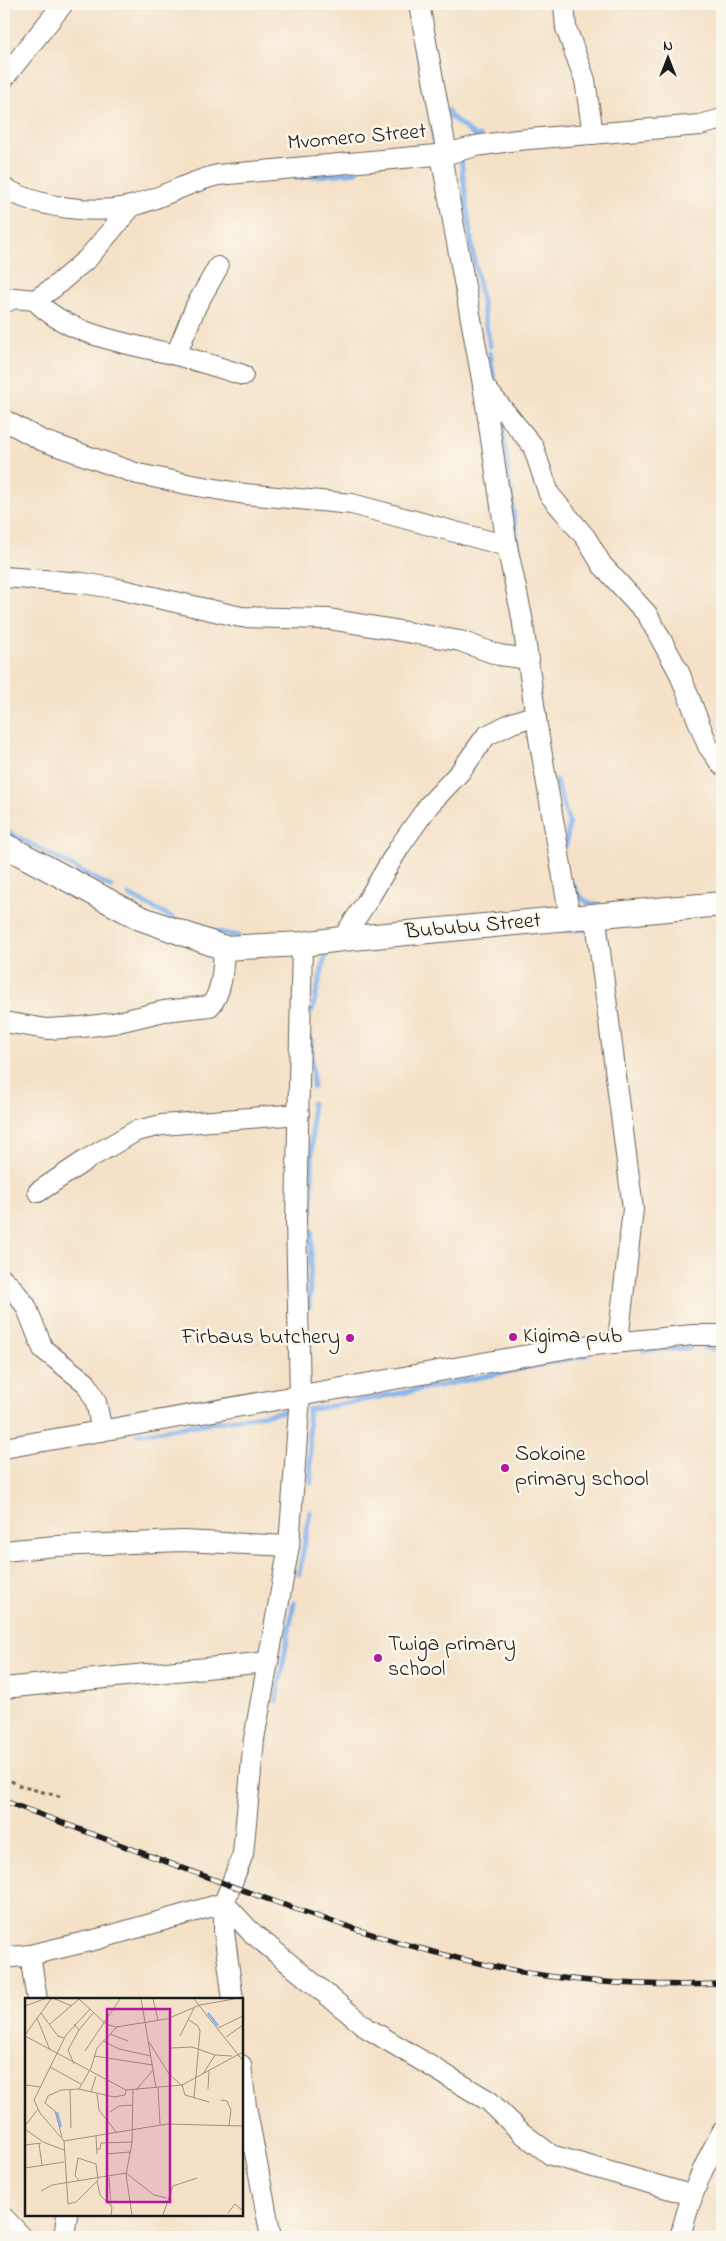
<svg xmlns="http://www.w3.org/2000/svg" width="726" height="2241" font-family="'Indie Flower',sans-serif">
<rect width="100%" height="100%" fill="#fbf7ec"/>
<filter id="ink" filterUnits="userSpaceOnUse"><feTurbulence type="fractalNoise" baseFrequency=".02" numOctaves="2"/><feDisplacementMap in="SourceGraphic" scale="10" xChannelSelector="R" yChannelSelector="G"/><feConvolveMatrix kernelMatrix="1 2 1 2 8 2 1 2 1" color-interpolation-filters="sRGB"/></filter>
<filter id="wash" filterUnits="userSpaceOnUse"><feTurbulence type="fractalNoise" baseFrequency=".0096" numOctaves="4" result="noise"/><feDisplacementMap in="SourceGraphic" scale="20" xChannelSelector="R" yChannelSelector="G"/><feGaussianBlur stdDeviation="1.12" result="paint"/><feColorMatrix in="noise" values="0 0 0 0 0 0 0 0 0 0 0 0 0 0 0 0 0 1.4 0 .05"/><feComposite in="paint" operator="in"/></filter>
<g filter="url(#wash)">
<rect width="100%" height="100%" fill="#f4e1c7"/>
<g fill="none" stroke-linecap="round" stroke-linejoin="round">
<!-- stream -->
<g stroke="#83b4ef" stroke-width="5">
<polyline points="409,4 426,94"/>
<polyline points="448,110 450,116 476,137 480,136"/>
<polyline points="433,129 434,142"/>
<polyline points="464,156 461,159 472,248 490,346"/>
<polyline points="296,178 357,172"/>
<polyline points="490,353 496,390"/>
<polyline points="501,418 519,558"/>
<polyline points="556,780 569,823 566,845"/>
<polyline points="4,830 111,887"/>
<path d="M573,884C576,894 586,905 597,904"/>
<polyline points="129,895 173,918"/>
<polyline points="205,929 238,936"/>
<polyline points="565,930 591,929"/>
<polyline points="312,1011 327,949"/>
<polyline points="311,1038 313,1087"/>
<polyline points="312,1103 312,1212"/>
<polyline points="309,1307 312,1231"/>
<polyline points="704,1348 722,1349"/>
<polyline points="643,1350 690,1348"/>
<polyline points="137,1434 287,1411"/>
<polyline points="311,1483 308,1410 429,1388 587,1355"/>
<polyline points="299,1574 310,1512"/>
<polyline points="276,1701 294,1603"/>
<polyline points="262,1750 266,1739"/>
</g>
</g>
</g>
<g filter="url(#ink)">
<g fill="none" stroke-linecap="round" stroke-linejoin="round">
<!-- minor casing -->
<g stroke="#686158" stroke-width="22">
<g id="minor">
<polyline points="419,4 447,154"/>
<polyline points="564,4 566,28 585,80 593,134"/>
<polyline points="4,78 63,4"/>
<polyline points="441,155 483,385 507,546 522,617 537,726 570,918"/>
<path d="M4,188C37,207 93,215 131,206C161,199 187,182 218,175L447,154L476,146L517,140L700,125L722,119"/>
<path d="M35,300C68,336 131,344 176,355C199,361 221,368 243,375"/>
<polyline points="4,303 14,298 35,300 53,288 88,258 132,206"/>
<polyline points="176,355 196,306 218,267"/>
<polyline points="483,385 533,446 549,494 586,538 602,565 647,614 679,672 708,746 722,765"/>
<polyline points="4,420 41,440 138,474 192,485 245,494 352,504 507,546"/>
<polyline points="4,577 82,583 114,588 241,617 329,619 460,641 499,655 529,659"/>
<polyline points="589,916 597,928 633,1209 618,1341"/>
<polyline points="342,939 366,903 400,846 429,805 460,772 486,736 512,723 536,715"/>
<path d="M4,1022L47,1029L82,1027L114,1023L164,1011L210,1006C223,992 223,966 224,948"/>
<polyline points="38,1192 86,1160 136,1131 162,1125 299,1114"/>
<polyline points="4,1280 13,1289 26,1306 43,1349 86,1383 96,1402 102,1431"/>
<polyline points="4,1448 574,1347 693,1335 722,1335"/>
<polyline points="4,1551 56,1546 182,1541 289,1546"/>
<polyline points="4,1688 267,1662"/>
<polyline points="30,1955 37,2000"/>
<polyline points="4,1958 30,1955 98,1939 224,1903 250,1931 367,2028 489,2101 522,2133 551,2155 691,2195"/>
<polyline points="233,2000 224,1931 224,1903 243,1854 254,1739 289,1546 300,1395 296,1220 302,944"/>
<polyline points="241,2065 246,2106 271,2237"/>
<polyline points="4,2218 22,2237"/>
<polyline points="64,2237 67,2215"/>
<path d="M680,2237C691,2195 701,2170 722,2132"/>
</g>
</g>
<!-- tertiary casing -->
<g stroke="#686158" stroke-width="26">
<polyline id="tertiary" points="4,845 140,918 224,948 302,944 342,939 722,904"/>
</g>
<!-- path -->
<polyline stroke="#686158" stroke-width="3" stroke-dasharray="4 4" stroke-linecap="butt" points="4,1777 20,1786 62,1797"/>
<!-- minor -->
<use href="#minor" stroke="#fff" stroke-width="20"/>
<!-- tertiary -->
<use href="#tertiary" stroke="#fff" stroke-width="24"/>
<!-- rail casing -->
<g stroke="#1c1c1c" stroke-width="5.5">
<path id="rail" d="M4,1801C93,1834 183,1869 273,1901C358,1931 444,1959 534,1974C596,1984 660,1986 722,1984"/>
</g>
<!-- rail -->
<use href="#rail" stroke="#fbf7ec" stroke-width="4" stroke-dasharray="11" stroke-linecap="butt"/>
</g>
</g>
<!-- markers -->
<g fill="#b5179e" stroke="#fbf7ec" stroke-width="2">
<circle cx="513" cy="1337" r="5"/>
<circle cx="350" cy="1338" r="5"/>
<circle cx="505" cy="1468" r="5"/>
<circle cx="378" cy="1658" r="5"/>
</g>
<g text-anchor="middle" dominant-baseline="central" stroke-width="5" stroke-linejoin="round" paint-order="stroke">
<!-- street labels -->
<g font-size="22" fill="#1c1c1c" stroke="#fbf7ec">
<text transform="translate(357 138) rotate(-5)">Mvomero Street</text>
<text transform="translate(473 927) rotate(-5)">Bububu Street</text>
</g>
<!-- poi labels -->
<g font-size="22" fill="#1c1c1c" stroke="#fbf7ec" text-anchor="start">
<text x="523" y="1337">Kigima pub</text>
<text x="340" y="1338" text-anchor="end">Firbaus butchery</text>
<text x="515" y="1455">Sokoine<tspan x="515" dy="25">primary school</tspan></text>
<text x="388" y="1645">Twiga primary<tspan x="388" dy="25">school</tspan></text>
</g>
</g>
<!-- overview -->
<g transform="translate(25 1998)">
<rect width="218" height="218" fill="#f4e1c7"/>
<path fill="none" stroke="#83b4ef" stroke-width="2.5" d="M183,15L193,28M32,114L36,129"/>
<path fill="none" stroke="#9e9283" stroke-width="1" d="M30,1L47,8M54,1L81,26L91,29L142,21L175,7L209,1M116,1L120,24M128,1L133,22M169,1L218,63M0,8L19,1M65,11L41,37L9,102L15,115L39,143L142,126L218,128M16,15L33,38L39,40M12,20L25,52M164,22L173,28L175,33L169,100M120,24L131,90M25,26L54,1M193,30L218,18M54,32L68,15M85,36L103,43M0,37L26,1M0,38L101,92L157,87L218,54M155,38L169,10M201,39L218,27M78,43L94,51L126,58M124,44L144,76L156,87M146,50L167,49L190,57L207,58M60,53L95,1M69,58L128,67M49,66L43,52L54,32L49,26M25,69L56,86M178,76L190,57M157,87L160,97L184,104M0,90L1,87L16,89M133,90L135,126M45,91L46,130M54,91L66,70L72,50L93,28M183,91L184,73M111,92L128,72M66,94L71,78M72,96L74,112L91,134M196,102L202,103L206,112L204,127M85,114L94,108L108,107M0,128L13,111M0,131L18,144L39,152M71,138L72,156M37,139L30,113L20,105L23,98L36,92L54,91L89,99L100,97L101,92M39,143L43,206L51,204L74,181M14,146L17,167M0,147L16,145M71,151H75L76,145L107,144M81,156L105,154M0,170L39,164M84,179L86,208M55,183L50,178L53,160L71,166L73,181M72,183L75,197L87,209L86,217M16,193L27,187L101,175L129,197L142,200M203,215L210,206L218,213M107,217L101,177L107,144L108,92M138,217L148,188L172,180"/>
<path fill="#b5179e" fill-opacity="0.15" stroke="#b5179e" stroke-width="2.5" d="M82,11H145V204H82Z"/>
<rect width="218" height="218" fill="none" stroke="#1c1c1c" stroke-width="2.5"/>
</g>
<!-- margin -->
<rect width="726" height="2241" fill="none" stroke="#fbf7ec" stroke-width="20"/>
<!-- north arrow -->
<g transform="translate(668 58)" stroke="#fbf7ec" stroke-width="4" paint-order="stroke">
<path d="M0-4L9 19L0 12L-9 19Z" fill="#1c1c1c"/>
<text y="-8" font-size="14" font-weight="bold" text-anchor="middle" fill="#1c1c1c">N</text>
</g>
</svg>
